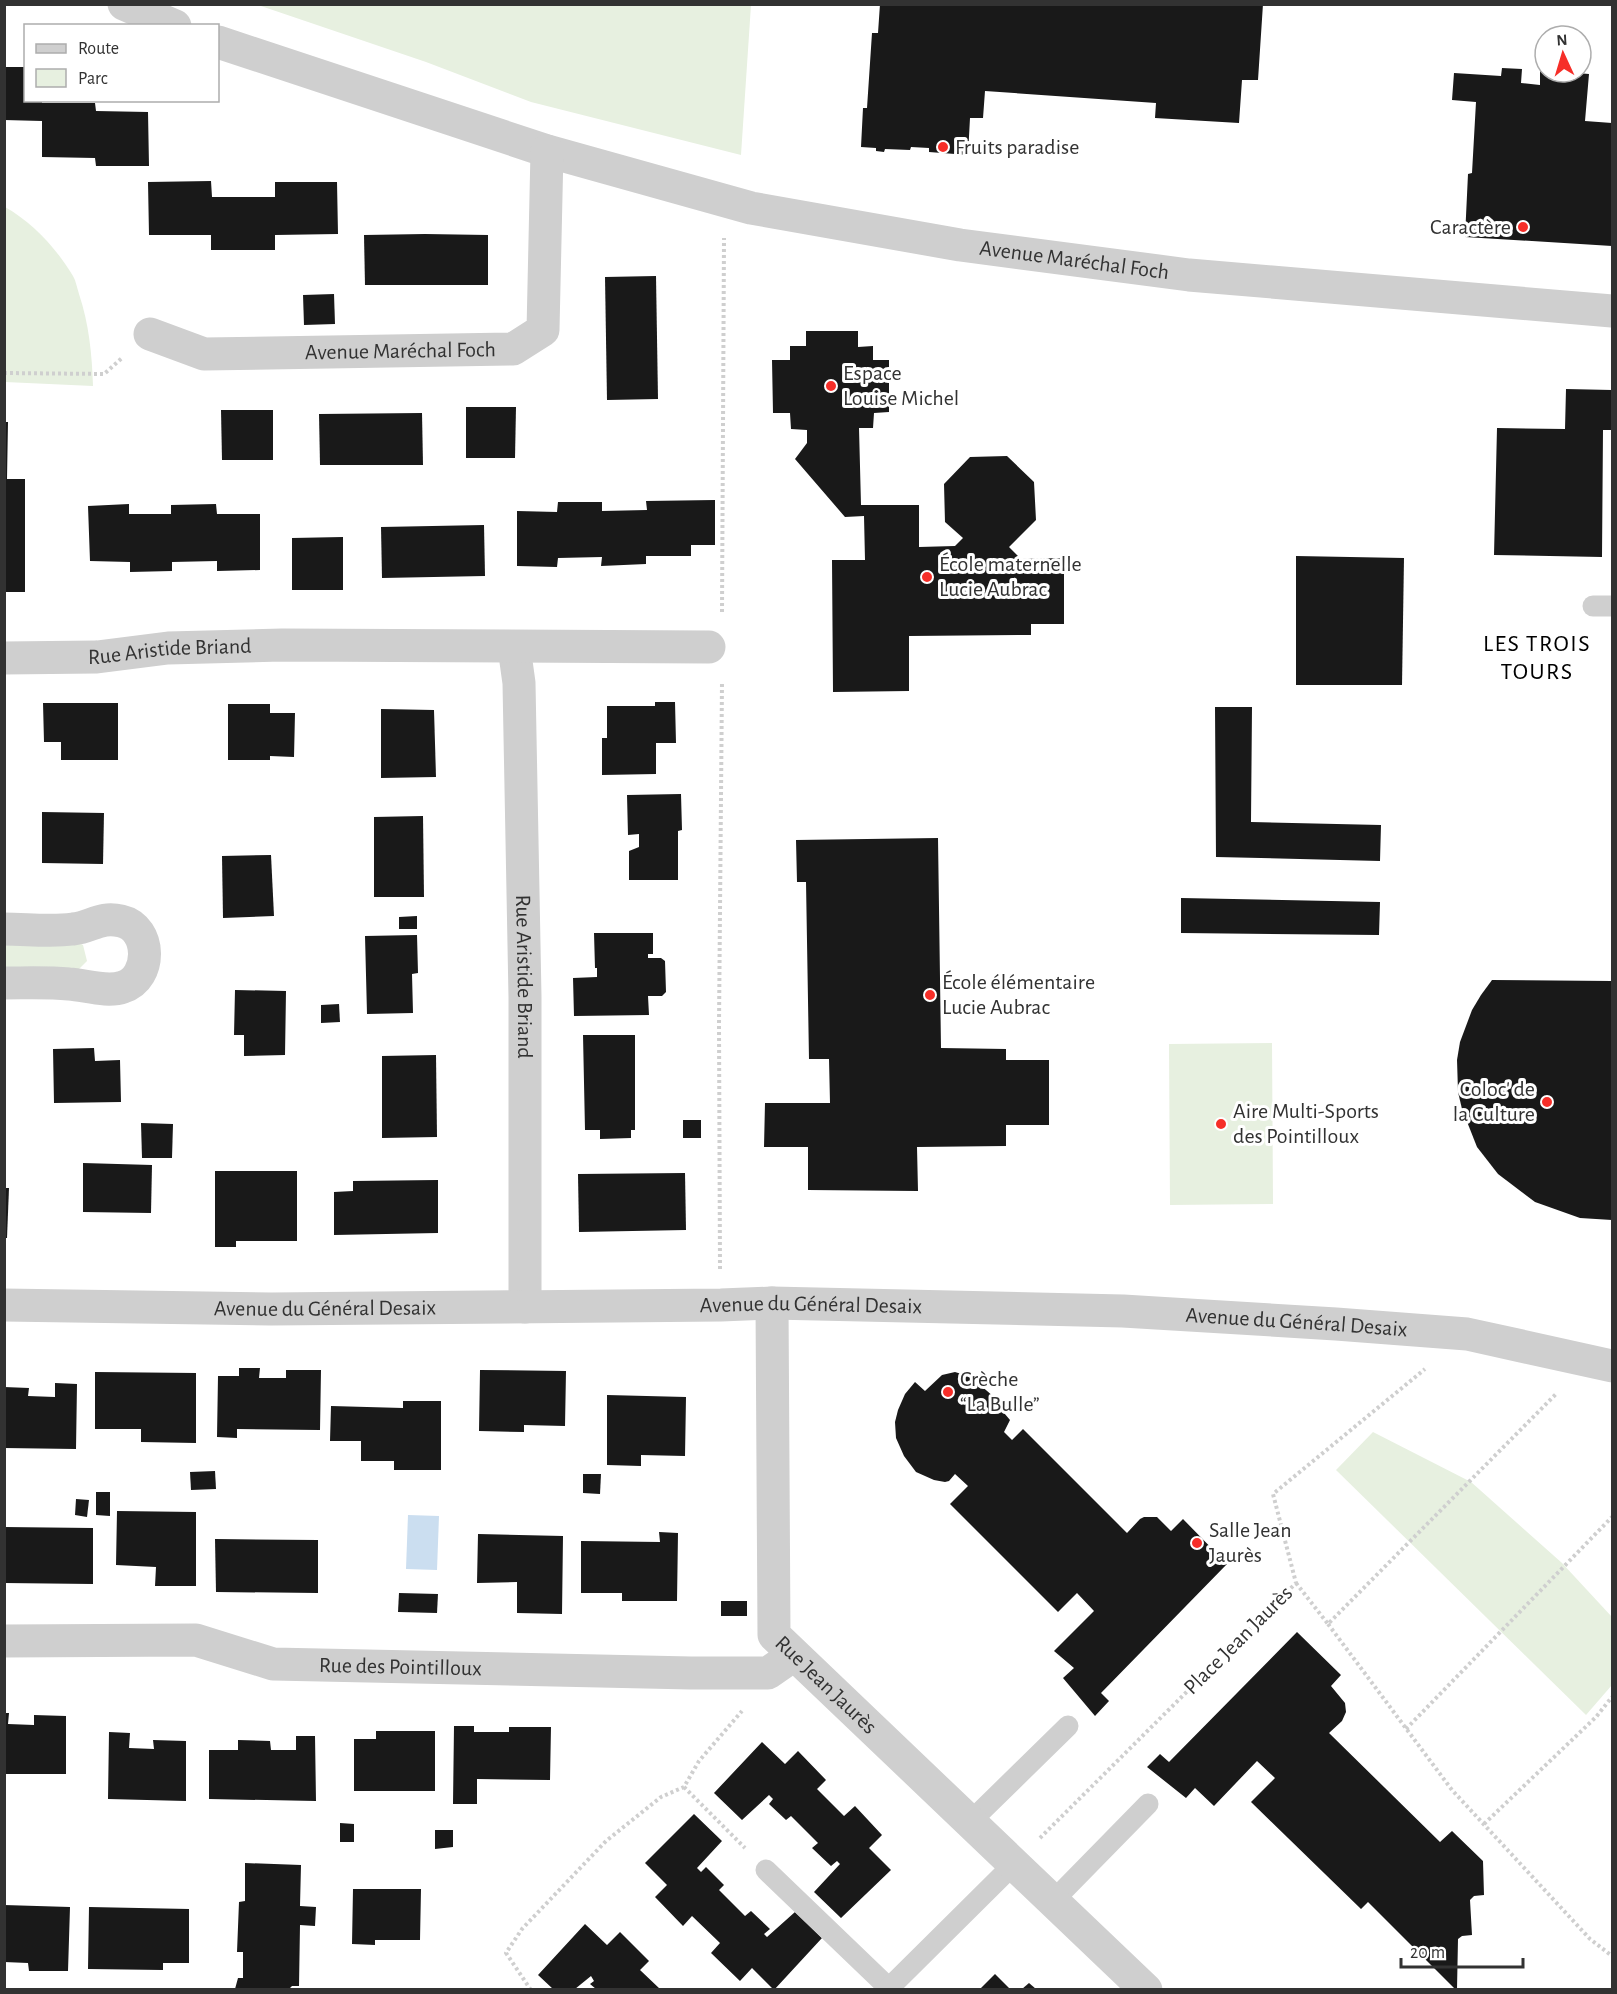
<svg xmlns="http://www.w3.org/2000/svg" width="1617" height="1994" font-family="'Alegreya Sans',sans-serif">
<rect width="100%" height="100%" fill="#fff"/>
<!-- green -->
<g fill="#e7f0e0">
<polygon points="258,5 751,5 741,155 531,102 426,62"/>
<path d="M5,207C32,222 57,249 73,276C76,281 77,288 79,294C89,324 92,354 93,386L5,382Z"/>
<polygon points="75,941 83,945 87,961 79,969 5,970 4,942"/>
<polygon points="1272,1043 1273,1204 1170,1205 1169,1044"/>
<polygon points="1373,1432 1471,1482 1562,1563 1612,1617 1612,1685 1586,1715 1336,1470"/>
</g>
<!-- water -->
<polygon fill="#cbdef0" points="408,1515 439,1516 437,1570 406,1569"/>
<!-- building -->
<g fill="#191919">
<polygon points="880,4 1263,4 1258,80 1242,80 1239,123 1155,118 1156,103 985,91 983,118 970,118 968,155 929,152 929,148 911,147 910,150 885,149 884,152 876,151 876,148 861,147 863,108 867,108 872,33 878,33"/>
<polygon points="4,67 26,67 26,100 42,100 42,103 95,103 96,111 148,112 149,166 96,166 95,158 42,157 42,121 4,120"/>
<polygon points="1502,68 1522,69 1521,83 1540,85 1540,70 1589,74 1585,121 1612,123 1612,246 1465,237 1468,174 1472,173 1476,102 1452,100 1454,73 1501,76"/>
<polygon points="211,181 212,197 275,197 275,182 337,182 338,234 275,235 275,250 211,250 211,235 149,235 148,182"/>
<polygon points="425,234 488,235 488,285 365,285 364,235"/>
<polygon points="656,276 658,399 607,400 605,277"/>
<polygon points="334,294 335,324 304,325 303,295"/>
<polygon points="806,331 858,331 858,347 873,346 873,360 889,360 889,412 874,413 873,428 859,428 861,505 919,505 919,547 955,546 963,538 945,522 944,484 970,457 1007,456 1034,482 1036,520 1009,547 1021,559 1064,558 1064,624 1031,624 1031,635 909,636 909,691 833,692 832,560 865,560 864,516 845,517 795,459 807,443 807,430 791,429 790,413 773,413 772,360 790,360 790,346 806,346"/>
<polygon points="1566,389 1612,390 1612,430 1603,430 1602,557 1494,555 1497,428 1565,429"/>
<polygon points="466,407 516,407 515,458 466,458"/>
<polygon points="221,410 273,410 273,460 222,460"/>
<polygon points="422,413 423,465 320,465 319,414"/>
<polygon points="4,422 8,422 7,479 25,479 25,592 4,592"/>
<polygon points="715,500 715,545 691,545 691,556 646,556 646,564 601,566 602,557 558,558 557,567 517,566 517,511 557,512 558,502 602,502 602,511 647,510 646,501"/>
<polygon points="129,504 129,514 171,514 171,505 216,504 217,514 260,514 260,570 217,571 217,561 172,562 172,571 130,572 130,562 90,561 88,506"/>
<polygon points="484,525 485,576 382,578 381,527"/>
<polygon points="343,537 343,590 292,590 292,538"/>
<polygon points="1296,556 1404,558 1402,685 1296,685"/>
<polygon points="655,702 675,702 676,743 656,743 656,774 602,775 602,738 607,738 607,706 655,706"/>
<polygon points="43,703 118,703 118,760 61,760 61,742 44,742"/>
<polygon points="228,704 270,704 270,713 295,713 294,757 270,756 270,760 228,760"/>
<polygon points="1215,707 1252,707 1251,822 1381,825 1380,861 1216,857"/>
<polygon points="381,709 434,710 436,777 381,778"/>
<polygon points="681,794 682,830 678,831 678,880 629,880 629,851 639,847 639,834 628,835 627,795"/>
<polygon points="42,812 104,813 103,864 42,863"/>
<polygon points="423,816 424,897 374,897 374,817"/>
<polygon points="938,838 941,1048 1006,1049 1006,1060 1049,1060 1049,1125 1006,1125 1006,1146 917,1147 918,1191 808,1190 808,1147 764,1147 765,1103 830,1103 829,1059 809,1059 806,882 797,882 796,840"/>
<polygon points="271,855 274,916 223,918 222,856"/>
<polygon points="1181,898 1380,902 1379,935 1181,933"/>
<polygon points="417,916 417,929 399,929 399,917"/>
<polygon points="594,933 653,933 653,954 648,954 648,958 661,958 665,961 666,992 662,996 648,996 649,1015 574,1016 573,978 597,977 597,968 595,968"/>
<polygon points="417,935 418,973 412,974 413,1013 367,1014 365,936"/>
<polygon points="1492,980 1612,981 1612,1220 1580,1218 1535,1202 1498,1174 1477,1147 1462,1109 1458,1092 1457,1060 1460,1042 1472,1010 1481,995"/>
<polygon points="235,990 286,991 285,1055 244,1056 244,1035 234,1035"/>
<polygon points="339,1004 340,1022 321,1023 321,1005"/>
<polygon points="583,1035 635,1035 635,1130 631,1130 631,1138 600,1139 600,1130 585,1130"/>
<polygon points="94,1048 95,1061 120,1060 121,1102 54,1103 53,1049"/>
<polygon points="436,1055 437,1137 382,1138 382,1056"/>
<rect x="683" y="1120" width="18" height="18"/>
<polygon points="141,1123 173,1124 172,1158 142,1158"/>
<polygon points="83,1163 152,1165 151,1213 83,1212"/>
<polygon points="215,1171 297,1171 297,1241 236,1241 236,1247 215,1247"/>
<polygon points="685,1173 686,1230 579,1232 578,1174"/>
<polygon points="438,1180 438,1233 334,1235 334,1192 353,1191 353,1181"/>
<polygon points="4,1188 9,1188 7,1238 4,1238"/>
<polygon points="239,1368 260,1368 259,1378 286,1378 286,1370 321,1370 320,1430 237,1429 237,1438 217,1437 218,1376 239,1376"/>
<polygon points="480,1370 566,1371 565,1426 524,1425 524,1432 479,1431"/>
<polygon points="95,1372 196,1373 196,1443 141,1442 141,1429 95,1429"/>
<polygon points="955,1372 971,1377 1002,1404 999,1407 1010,1420 1004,1432 1012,1440 1023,1429 1127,1533 1140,1519 1144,1517 1157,1517 1171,1531 1183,1519 1227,1564 1101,1693 1109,1701 1095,1716 1063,1678 1074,1668 1054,1651 1094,1611 1077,1593 1058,1612 950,1504 968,1486 955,1474 949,1481 945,1482 934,1480 916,1472 904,1456 896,1438 895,1422 898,1410 905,1394 915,1382 925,1391 942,1375"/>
<polygon points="55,1383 77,1384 76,1449 4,1448 4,1387 29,1388 28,1396 55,1397"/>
<polygon points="607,1395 686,1397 685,1456 641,1455 641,1466 607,1465"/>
<polygon points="403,1401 441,1401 441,1470 394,1470 394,1461 361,1461 361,1441 330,1441 331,1406 403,1408"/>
<polygon points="215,1471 216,1489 191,1490 190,1472"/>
<polygon points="583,1474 601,1474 600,1494 583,1493"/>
<polygon points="96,1492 110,1492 110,1516 96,1515"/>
<polygon points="76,1499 89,1500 87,1517 75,1515"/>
<polygon points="117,1511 196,1512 196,1586 155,1586 156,1567 116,1565"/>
<polygon points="4,1527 93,1528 93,1584 4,1583"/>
<polygon points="659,1532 678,1533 677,1601 622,1601 622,1593 581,1593 581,1541 660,1542"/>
<polygon points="478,1534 563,1536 562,1614 517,1613 517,1582 477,1583"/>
<polygon points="215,1539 318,1540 318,1593 216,1592"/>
<polygon points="399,1593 438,1594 437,1613 398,1612"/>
<rect x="721" y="1601" width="26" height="15"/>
<polygon points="1297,1632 1341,1675 1331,1686 1345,1703 1346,1712 1342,1721 1329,1733 1440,1842 1452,1831 1483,1861 1484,1895 1474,1896 1470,1900 1472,1935 1462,1936 1458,1939 1457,1989 1455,1989 1368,1902 1361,1909 1251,1802 1275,1778 1257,1761 1214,1806 1195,1788 1186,1798 1147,1767 1160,1754 1169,1762"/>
<polygon points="4,1713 9,1713 8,1724 34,1725 34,1715 66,1716 66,1774 4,1774"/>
<polygon points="454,1726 474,1726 474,1732 509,1732 509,1727 551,1727 550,1780 477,1779 477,1804 453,1804"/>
<polygon points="376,1731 435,1731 435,1791 354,1791 354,1739 376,1739"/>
<polygon points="109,1732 130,1733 129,1748 154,1749 153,1740 186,1741 186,1801 108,1799"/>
<polygon points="296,1736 315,1736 316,1801 209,1799 209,1750 238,1750 238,1740 270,1741 271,1750 296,1750"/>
<polygon points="762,1742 785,1764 798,1751 826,1780 817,1789 844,1816 855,1806 882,1835 869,1848 891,1870 841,1918 814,1892 840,1864 837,1861 831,1866 812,1848 818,1843 791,1816 786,1820 769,1804 773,1799 769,1795 742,1820 714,1793"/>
<polygon points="694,1814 722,1841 697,1868 701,1872 706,1867 724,1885 719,1890 745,1916 751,1911 770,1929 764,1934 767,1937 795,1912 822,1938 774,1990 752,1968 740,1981 711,1953 720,1943 692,1916 683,1926 655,1897 667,1885 645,1863"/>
<polygon points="340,1823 354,1824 354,1842 340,1842"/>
<polygon points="435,1830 453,1830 453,1847 435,1849"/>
<polygon points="245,1863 301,1865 300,1906 316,1907 315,1926 300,1925 299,1986 292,1986 289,1989 235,1989 238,1978 243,1978 243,1952 237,1952 239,1902 245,1901"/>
<polygon points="353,1889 421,1889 420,1940 375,1940 375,1945 352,1944"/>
<polygon points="4,1905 70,1907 68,1971 29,1971 28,1963 4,1962"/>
<polygon points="89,1907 189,1909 189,1963 163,1963 163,1970 88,1969"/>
<polygon points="585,1924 607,1945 620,1932 649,1961 640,1970 660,1989 596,1989 590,1984 594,1981 591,1976 575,1989 553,1989 538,1975"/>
<polygon points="995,1974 1010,1989 980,1989"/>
<polygon points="1029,1983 1036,1989 1022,1989"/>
</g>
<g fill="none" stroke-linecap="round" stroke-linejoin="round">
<!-- path -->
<g stroke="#cfcfcf" stroke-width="4" stroke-dasharray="3 3" stroke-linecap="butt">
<polyline points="4,373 104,374 123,357"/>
<polyline points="722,612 724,238"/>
<polyline points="720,1269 719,1025 722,682"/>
<polyline points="1296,1583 1328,1624 1557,1393"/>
<polyline points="1328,1624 1452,1790 1590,1939 1612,1956"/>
<polyline points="1406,1729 1612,1517"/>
<polyline points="684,1787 745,1848"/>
<polyline points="1484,1824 1596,1717 1612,1697"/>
<polyline points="1040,1838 1296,1583 1273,1494 1425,1369"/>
<polyline points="531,1990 506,1953 522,1929 606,1841 661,1797 684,1787 699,1761 742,1711"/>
</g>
<!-- service -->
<g stroke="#cfcfcf" stroke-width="21">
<polyline points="1593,606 1612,606"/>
<polyline points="970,1822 1068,1726"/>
<polyline points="766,1870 891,1990"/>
<polyline points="1053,1901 1148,1804"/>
<polyline points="887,1990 1014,1864"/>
</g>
<!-- minor -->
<g stroke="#cfcfcf" stroke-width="33">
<polyline points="124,4 175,26"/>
<path id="s1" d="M218,42L547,151L751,208L960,245L1189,275L1612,311"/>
<path id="s2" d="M150,334L204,354L513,349L543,330L547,151"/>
<path id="s3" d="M514,647L519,683L525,997V1307"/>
<path id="s4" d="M4,658L97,657L168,648L282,645L709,647"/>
<path d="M4,929C27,929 51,932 73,929C92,927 100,916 121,921C152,928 152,978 123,987C107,993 85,985 69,984C47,982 26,983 4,983"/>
<path id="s5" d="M772,1303L774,1635L1146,1990"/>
<path id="s6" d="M4,1305L271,1309L721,1305L772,1303L1123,1311L1336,1324L1467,1334L1612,1366"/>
<path id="s7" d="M4,1641L196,1640L273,1664L691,1673H768L794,1655"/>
</g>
</g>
<!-- markers -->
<g fill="#f62e28" stroke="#fff" stroke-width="2">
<circle cx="943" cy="147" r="6"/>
<circle cx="1523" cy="227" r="6"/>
<circle cx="831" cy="386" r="6"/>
<circle cx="927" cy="577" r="6"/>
<circle cx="930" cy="995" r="6"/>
<circle cx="1547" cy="1102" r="6"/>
<circle cx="1221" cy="1124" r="6"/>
<circle cx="948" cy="1392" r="6"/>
<circle cx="1197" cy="1543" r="6"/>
</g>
<g text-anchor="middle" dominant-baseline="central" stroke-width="6" stroke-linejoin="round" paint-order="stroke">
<!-- poi labels -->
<g font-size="22" fill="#323232" stroke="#fff" text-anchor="start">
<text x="955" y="147">Fruits paradise</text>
<text x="1511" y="227" text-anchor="end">Caractère</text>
<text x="843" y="373">Espace<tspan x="843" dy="25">Louise Michel</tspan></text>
<text x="939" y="564">École maternelle<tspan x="939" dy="25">Lucie Aubrac</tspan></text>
<text x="942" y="982">École élémentaire<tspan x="942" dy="25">Lucie Aubrac</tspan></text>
<text x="1535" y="1089" text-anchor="end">Coloc' de<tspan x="1535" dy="25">la Culture</tspan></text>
<text x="1233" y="1111">Aire Multi-Sports<tspan x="1233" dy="25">des Pointilloux</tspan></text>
<text x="960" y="1379">Crèche<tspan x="960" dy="25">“La Bulle”</tspan></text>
<text x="1209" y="1530">Salle Jean<tspan x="1209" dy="25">Jaurès</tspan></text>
</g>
<!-- street labels -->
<g font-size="22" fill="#323232" stroke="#fff">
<text stroke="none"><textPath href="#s1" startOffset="886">Avenue Maréchal Foch</textPath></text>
<text stroke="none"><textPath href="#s2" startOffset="254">Avenue Maréchal Foch</textPath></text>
<text stroke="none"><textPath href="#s4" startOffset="166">Rue Aristide Briand</textPath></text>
<text stroke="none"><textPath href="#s3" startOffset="330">Rue Aristide Briand</textPath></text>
<text stroke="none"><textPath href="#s6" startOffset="807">Avenue du Général Desaix</textPath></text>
<text stroke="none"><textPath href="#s6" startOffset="321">Avenue du Général Desaix</textPath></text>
<text stroke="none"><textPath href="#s6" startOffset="1293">Avenue du Général Desaix</textPath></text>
<text transform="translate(1238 1640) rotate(-45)">Place Jean Jaurès</text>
<text stroke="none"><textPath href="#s7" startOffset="400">Rue des Pointilloux</textPath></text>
<text stroke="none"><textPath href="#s5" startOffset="404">Rue Jean Jaurès</textPath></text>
</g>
<!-- neighbourhood labels -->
<g font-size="24" letter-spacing="1.5" fill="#000" stroke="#fff">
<text x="1537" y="644">LES TROIS<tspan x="1537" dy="28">TOURS</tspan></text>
</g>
</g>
<!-- border -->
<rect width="1617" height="1994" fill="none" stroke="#323232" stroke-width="12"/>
<!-- legend -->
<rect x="24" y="24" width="195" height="78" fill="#ffffff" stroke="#adadad" stroke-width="1.5"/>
<rect x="36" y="44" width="30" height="9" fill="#cfcfcf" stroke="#adadad" stroke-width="1.5"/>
<text x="78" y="54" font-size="18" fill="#323232">Route</text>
<rect x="36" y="69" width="30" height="18" fill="#e7f0e0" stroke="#adadad" stroke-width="1.5"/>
<text x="78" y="84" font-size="18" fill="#323232">Parc</text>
<!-- north arrow -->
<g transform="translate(1563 54) rotate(356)"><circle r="28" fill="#ffffff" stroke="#adadad" stroke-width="1.5"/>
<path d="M0-4.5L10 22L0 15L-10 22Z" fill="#f62e28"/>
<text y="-9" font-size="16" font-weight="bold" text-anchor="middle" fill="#323232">N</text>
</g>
<!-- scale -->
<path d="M1401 1958v9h122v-9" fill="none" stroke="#323232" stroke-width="3"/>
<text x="1410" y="1958" font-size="18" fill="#323232" stroke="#ffffff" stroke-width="4.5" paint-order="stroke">20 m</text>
</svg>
